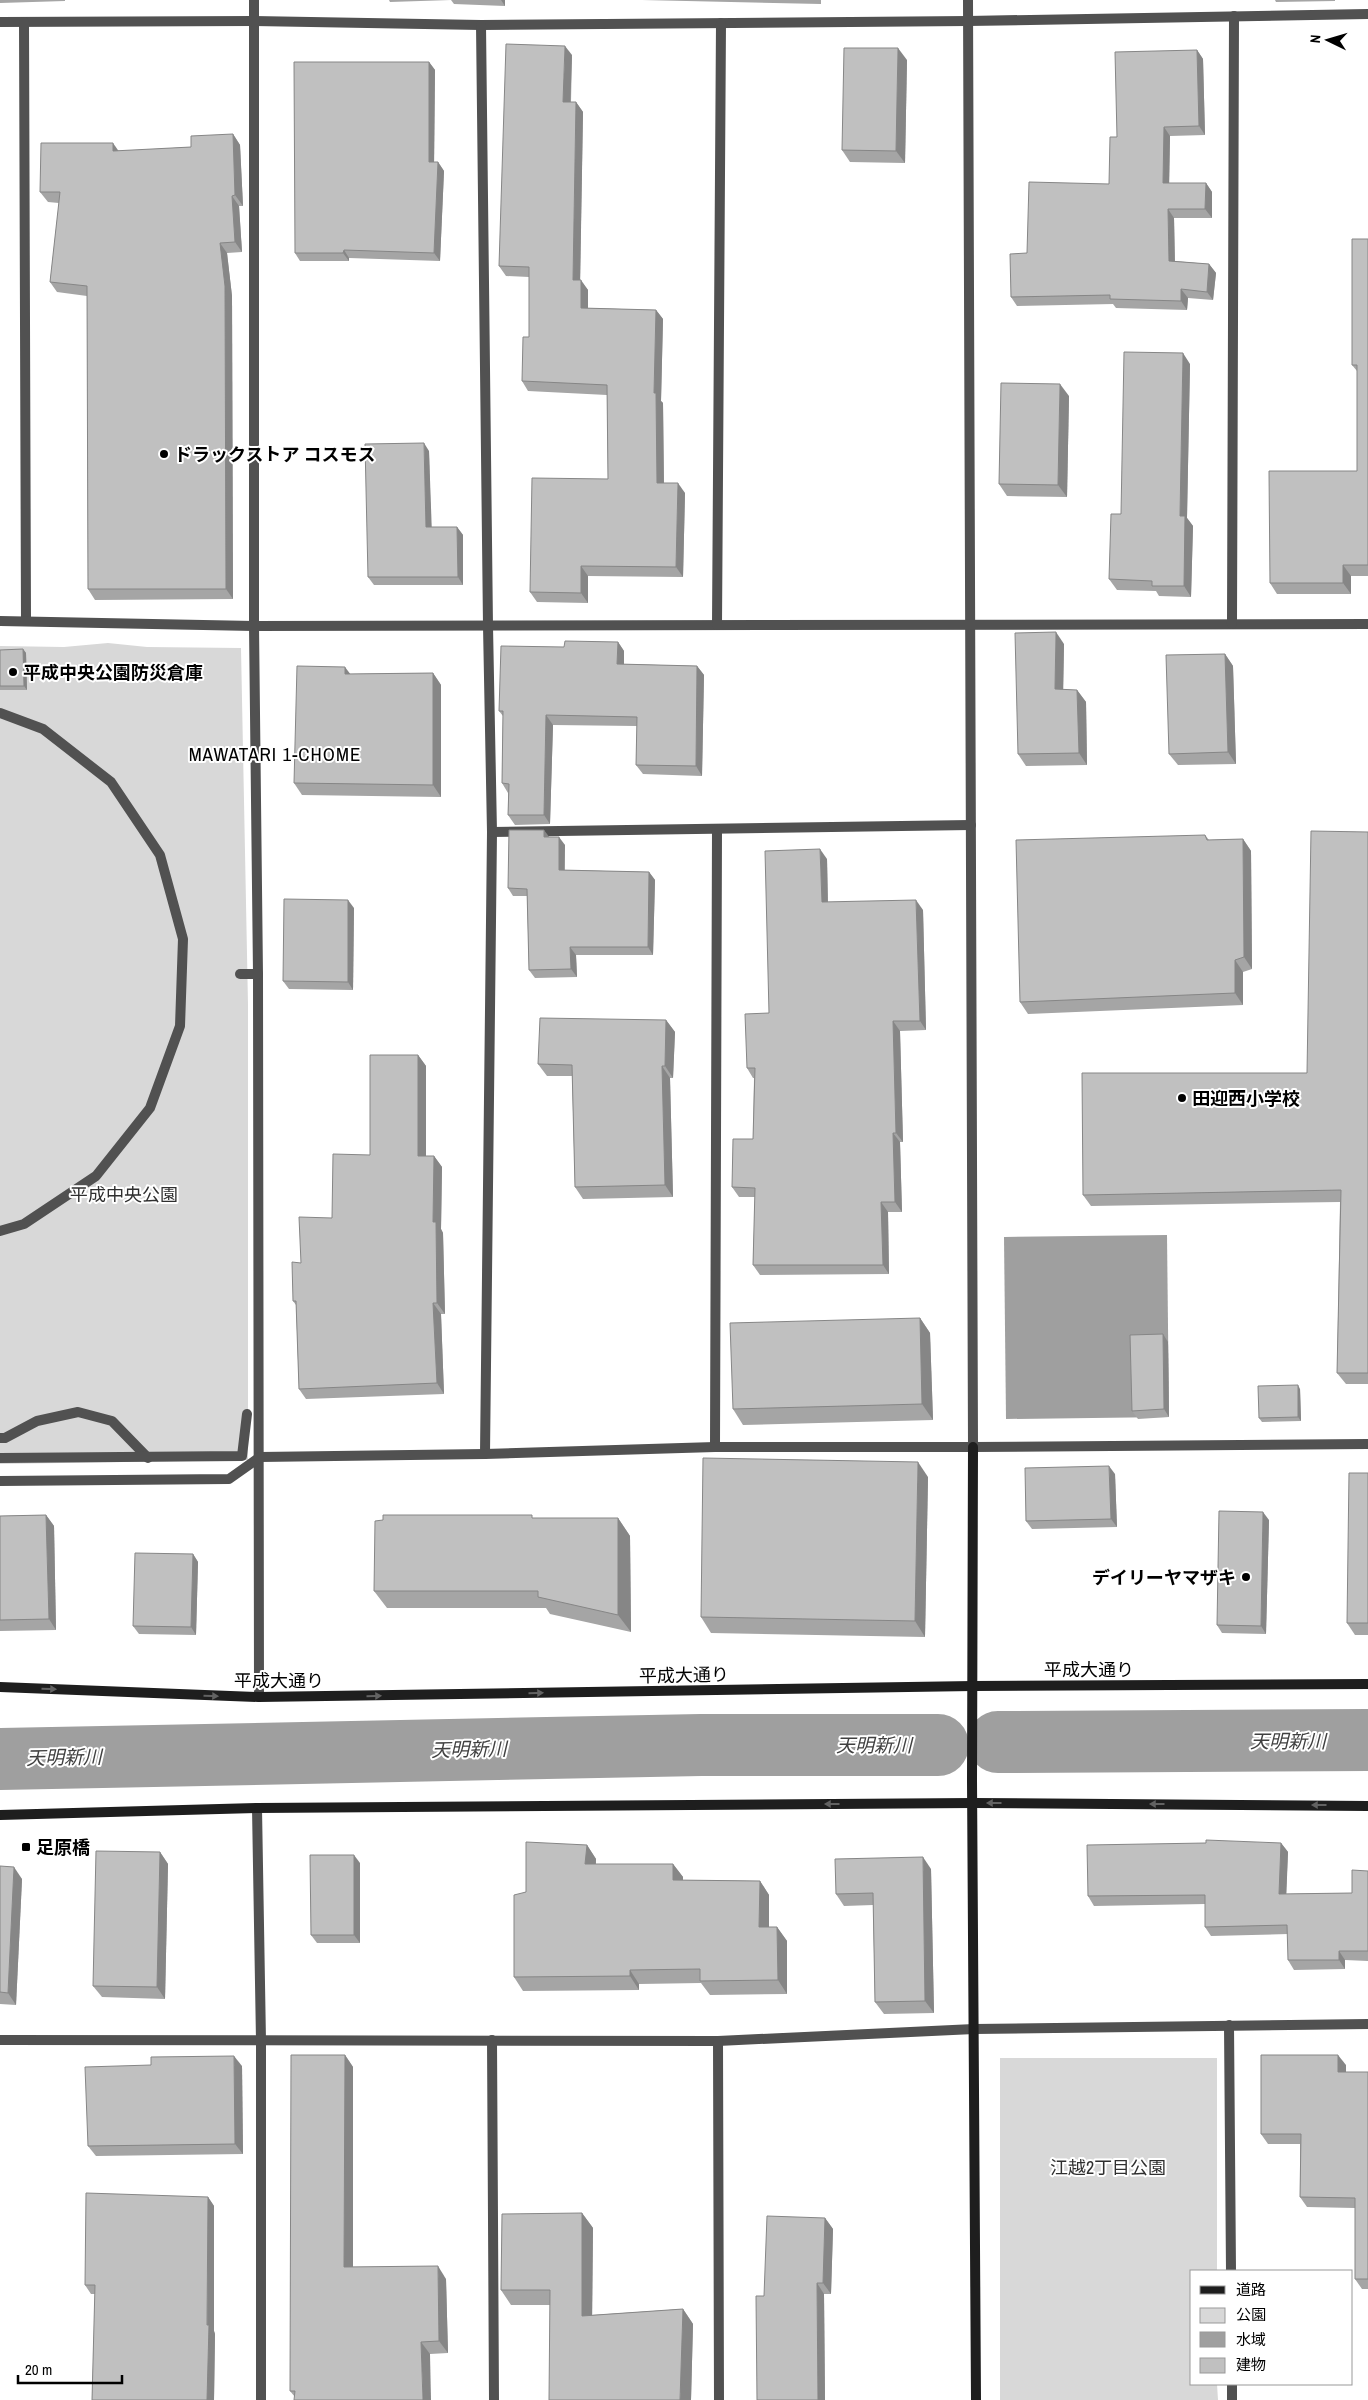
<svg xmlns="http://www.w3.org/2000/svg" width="1368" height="2400" font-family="'Archivo Narrow','Noto Sans JP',sans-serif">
<rect width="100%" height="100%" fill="#fff"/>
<!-- green -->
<g fill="#d8d8d8">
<polygon points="108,643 147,647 241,648 248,1005 248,1460 0,1464 0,646 64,647"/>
<polygon points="1000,2058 1217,2058 1217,2271 1192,2271 1192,2384 1217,2384 1218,2400 1000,2400"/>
</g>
<!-- water -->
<polygon fill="#9f9f9f" points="1167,1235 1169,1417 1006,1419 1004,1237"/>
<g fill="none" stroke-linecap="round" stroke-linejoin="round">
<!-- river -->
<g stroke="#9f9f9f" stroke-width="62">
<polyline points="998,1742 1368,1740"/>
<polyline points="0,1759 701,1745 938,1745"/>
</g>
<!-- street -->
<g stroke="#515151" stroke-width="10">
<polyline points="254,0 254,626 258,974 259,1697"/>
<polyline points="968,0 973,1447"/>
<polyline points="0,22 254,21 481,25 968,21 1368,14"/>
<polyline points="24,22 26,621"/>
<polyline points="481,25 488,626 492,832 485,1454"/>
<polyline points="0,621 254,626 1368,624"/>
<polyline points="1232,624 1234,16"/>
<polyline points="717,625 721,23"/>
<polyline points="0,713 43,729 111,782 160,855 183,939 180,1026 150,1108 96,1176 24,1224 0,1231"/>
<polyline points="492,832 971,825"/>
<polyline points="240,974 258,974"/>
<polyline points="0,1438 5,1438 37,1421 78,1412 112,1421 148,1458"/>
<polyline points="715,1447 717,829"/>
<polyline points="0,1458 242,1456 247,1414"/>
<polyline points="0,1481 229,1479 260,1457 485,1454 715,1447 973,1447 1368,1444"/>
<polyline points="257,1808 261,2041 261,2400"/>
<polyline points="1229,2025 1231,2271"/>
<polyline points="0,2040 718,2041 974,2029 1368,2024"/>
<polyline points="492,2040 494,2400"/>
<polyline points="718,2041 719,2400"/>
<polyline points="1232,2384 1232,2400"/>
</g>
<!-- secondary -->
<g stroke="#1e1e1e" stroke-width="10">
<polyline points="973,1447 972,1781 976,2400"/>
<polyline points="0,1687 259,1697 973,1686 1368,1684"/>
<polyline points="0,1815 257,1808 973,1803 1368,1806"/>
</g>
</g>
<!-- wall -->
<g fill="#a5a5a5">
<polygon points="0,0 65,0 65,1 0,3"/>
<polygon points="389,0 505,0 505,6 454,4 451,0 390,2"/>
<polygon points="642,0 821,0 821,4"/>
<polygon points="1275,0 1335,0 1335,1 1276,2"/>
<polygon points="1197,50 1203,59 1205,135 1170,136 1169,183 1206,183 1212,192 1212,218 1174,218 1175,261 1209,264 1216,273 1213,300 1188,298 1187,310 1116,308 1113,304 1017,306 1011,297 1027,253 1109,184 1117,137"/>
<polygon points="572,55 571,102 576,102 583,112 580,280 588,290 588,308 656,310 663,319 661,401 663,403 664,483 685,493 683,577 588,576 588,603 537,602 530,592 608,479 607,395 528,391 522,381 529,337 529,277 506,276 499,266"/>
<polygon points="907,60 905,163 850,162 842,150"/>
<polygon points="429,62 435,70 434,162 438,162 444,171 440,261 349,258 349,261 300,261 295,253"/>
<polygon points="233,134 240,145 243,206 239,206 242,252 227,253 232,296 233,599 95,600 88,589 87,296 57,292 50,282 59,203 48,202 40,192 119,151 191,147"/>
<polygon points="1368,239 1368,576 1351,576 1351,594 1277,594 1270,583 1357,471 1357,371 1352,365"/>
<polygon points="1190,364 1187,518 1193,526 1191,597 1159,596 1156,591 1117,590 1109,579 1121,514"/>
<polygon points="1069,396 1067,497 1007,496 999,484"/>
<polygon points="429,451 431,527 457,527 463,535 463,585 374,585 368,577"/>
<polygon points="618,642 624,651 624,664 697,666 704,675 702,776 643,774 636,765 637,726 553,725 550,824 515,825 508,815 508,793 502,783 503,716 499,711 564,647"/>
<polygon points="1064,644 1063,690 1077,690 1086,702 1087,765 1026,766 1018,754"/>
<polygon points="23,649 26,653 27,690 0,690 0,650"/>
<polygon points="1225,654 1233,666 1236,764 1178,765 1169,754"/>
<polygon points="433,673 441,685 441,797 302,795 294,783 350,674"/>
<polygon points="1368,832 1368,1384 1346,1384 1337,1373 1340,1202 1091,1206 1083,1195 1307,1073"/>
<polygon points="1205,835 1209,840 1243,839 1251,851 1252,969 1243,972 1243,1005 1028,1014 1020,1002"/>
<polygon points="549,837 565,845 565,870 649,872 655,880 653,955 576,955 577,977 535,978 529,970 527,896 513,896 508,888"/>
<polygon points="827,859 828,902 923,910 926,1030 900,1031 903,1142 900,1142 902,1212 888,1212 889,1274 760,1275 753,1265 755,1197 739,1197 732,1187 753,1139 754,1078 753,1078 747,1068 769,1013"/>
<polygon points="354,908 353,990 289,989 283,981"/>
<polygon points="666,1020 675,1032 673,1078 670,1078 673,1197 583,1199 575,1187 572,1076 547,1076 538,1064"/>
<polygon points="418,1055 426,1066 426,1156 434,1156 442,1167 441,1229 443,1233 445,1314 441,1314 444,1394 306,1399 299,1389 296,1305 293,1301 301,1263 332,1218 370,1155"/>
<polygon points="920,1318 930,1333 933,1420 743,1425 733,1409"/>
<polygon points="1168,1342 1169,1417 1138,1419 1132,1411"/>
<polygon points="1300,1389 1301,1421 1262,1422 1259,1418"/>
<polygon points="1368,1473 1368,1635 1355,1635 1347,1623"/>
<polygon points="1115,1474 1117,1527 1032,1529 1026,1521"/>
<polygon points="928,1477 925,1637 711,1633 701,1617"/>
<polygon points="46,1515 54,1526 56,1630 0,1631 0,1516"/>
<polygon points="534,1518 618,1518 630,1536 631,1632 550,1614 546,1608 387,1608 374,1591"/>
<polygon points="1269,1520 1266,1634 1222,1633 1217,1625"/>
<polygon points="193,1554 198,1562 196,1635 139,1634 133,1626"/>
<polygon points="1281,1843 1288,1852 1286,1894 1352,1893 1368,1871 1368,1961 1345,1960 1345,1969 1294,1970 1288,1960 1288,1934 1211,1936 1205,1927 1205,1904 1094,1906 1088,1896"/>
<polygon points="587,1845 596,1859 596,1864 673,1864 683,1877 683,1880 760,1881 769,1895 769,1927 777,1927 787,1941 787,1994 710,1995 701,1983 639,1984 639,1990 523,1991 514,1977 526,1892"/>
<polygon points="160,1852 168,1864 165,1999 102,1997 93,1986"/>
<polygon points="360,1863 360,1943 317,1943 311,1935"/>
<polygon points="0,1866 22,1879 16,2005 0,2004"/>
<polygon points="931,1869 934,2013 884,2014 875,2002 873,1905 844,1906 836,1894"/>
<polygon points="345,2055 353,2067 353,2267 446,2279 448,2353 430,2354 295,2397 290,2391"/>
<polygon points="151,2065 242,2066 243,2154 96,2156 88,2146"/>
<polygon points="1346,2065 1346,2072 1368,2072 1368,2289 1362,2289 1355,2279 1355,2208 1307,2207 1300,2197 1300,2144 1268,2144 1261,2134"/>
<polygon points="208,2197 214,2206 214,2331 215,2334 214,2400 92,2400 95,2294 91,2294 85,2285"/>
<polygon points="582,2213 593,2228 592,2315 683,2309 693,2324 691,2400 550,2305 511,2305 501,2290"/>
<polygon points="825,2218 833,2229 831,2294 824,2294 825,2400 757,2400 764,2296"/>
</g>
<!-- shaded-wall -->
<g fill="#868686">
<polygon points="501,0 505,0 505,6"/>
<polygon points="565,46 572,55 570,112 563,102"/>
<polygon points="898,48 907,60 905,163 896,151"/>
<polygon points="1197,50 1203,59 1205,135 1199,126"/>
<polygon points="429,62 435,70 434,170 429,162"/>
<polygon points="576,102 583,112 580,290 573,280"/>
<polygon points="1164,127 1170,136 1169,192 1163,183"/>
<polygon points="233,134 240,145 243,206 235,195"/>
<polygon points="113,143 120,153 113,151"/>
<polygon points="438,162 444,171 440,261 434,253"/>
<polygon points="1206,183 1212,192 1212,218 1205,209"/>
<polygon points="232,196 239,206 242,252 235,242"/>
<polygon points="1168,209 1174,218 1175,270 1169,261"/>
<polygon points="220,243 227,253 232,296 233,599 226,589"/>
<polygon points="344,250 349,258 349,261 343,253"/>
<polygon points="1209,264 1216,273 1213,300 1207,292"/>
<polygon points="581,280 588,290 588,318 581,308"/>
<polygon points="1181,289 1188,298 1187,310 1181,301"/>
<polygon points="656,310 663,319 661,401 663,403 664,493 657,483 654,393"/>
<polygon points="1183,353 1190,364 1187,518 1193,526 1191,597 1184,586 1180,516"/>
<polygon points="1060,384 1069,396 1067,497 1058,485"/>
<polygon points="424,443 429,451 432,535 426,527"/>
<polygon points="678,483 685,493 683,577 676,567"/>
<polygon points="457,527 463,535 463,585 458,577"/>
<polygon points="1343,565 1351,576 1351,594 1343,583"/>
<polygon points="581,566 588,576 588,603 581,593"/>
<polygon points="1056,632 1064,644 1063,701 1055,689"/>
<polygon points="618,642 624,651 624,673 617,664"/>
<polygon points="23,649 26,653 27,690 24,686"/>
<polygon points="1225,654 1233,666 1236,764 1228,752"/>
<polygon points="697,666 704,675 702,776 696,766"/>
<polygon points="345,667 354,679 345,674"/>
<polygon points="433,673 441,685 441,797 433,785"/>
<polygon points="1077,690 1086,702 1087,765 1079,753"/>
<polygon points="546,715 553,725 550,824 544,815"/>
<polygon points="544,830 550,838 544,837"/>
<polygon points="559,837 565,845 564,878 559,870"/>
<polygon points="1243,839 1251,851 1252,969 1244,957"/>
<polygon points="820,849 827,859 828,912 822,902"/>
<polygon points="649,872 655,880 653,955 648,947"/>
<polygon points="348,900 354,908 353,990 348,982"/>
<polygon points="916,900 923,910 926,1030 920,1021"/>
<polygon points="570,947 576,955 577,977 571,969"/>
<polygon points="1235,960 1243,972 1243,1005 1235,993"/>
<polygon points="666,1020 675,1032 673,1078 665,1066"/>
<polygon points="893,1021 900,1031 903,1142 896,1133"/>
<polygon points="418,1055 426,1066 426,1166 418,1156"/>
<polygon points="662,1066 670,1078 673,1197 665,1185"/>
<polygon points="893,1133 900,1142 902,1212 895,1202"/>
<polygon points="434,1156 442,1167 441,1229 443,1233 445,1314 437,1303 433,1222"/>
<polygon points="881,1202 888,1212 889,1274 883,1265"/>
<polygon points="433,1303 441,1314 444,1394 437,1383"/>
<polygon points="920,1318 930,1333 933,1420 922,1404"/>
<polygon points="1163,1334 1168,1342 1169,1417 1164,1409"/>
<polygon points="1298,1385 1300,1389 1301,1421 1298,1417"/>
<polygon points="918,1462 928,1477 925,1637 915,1621"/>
<polygon points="1109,1466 1115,1474 1117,1527 1111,1519"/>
<polygon points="1263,1512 1269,1520 1266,1634 1261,1626"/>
<polygon points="46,1515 54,1526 56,1630 49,1619"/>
<polygon points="618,1518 630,1536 631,1632 618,1615"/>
<polygon points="193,1554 198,1562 196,1635 191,1627"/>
<polygon points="1281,1843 1288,1852 1286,1903 1279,1894"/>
<polygon points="587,1845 596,1859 595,1878 585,1864"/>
<polygon points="160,1852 168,1864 165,1999 157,1987"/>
<polygon points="354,1855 360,1863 360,1943 354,1935"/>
<polygon points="923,1857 931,1869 934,2013 925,2001"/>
<polygon points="673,1864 683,1877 683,1894 673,1880"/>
<polygon points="14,1867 22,1879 16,2005 8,1993"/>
<polygon points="760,1881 769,1895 769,1941 759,1927"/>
<polygon points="777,1927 787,1941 787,1994 778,1980"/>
<polygon points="1339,1951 1345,1960 1345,1969 1339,1960"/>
<polygon points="630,1970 639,1984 639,1990 630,1976"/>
<polygon points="345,2055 353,2067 353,2279 344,2267"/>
<polygon points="1338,2055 1346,2065 1346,2082 1338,2072"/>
<polygon points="234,2056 242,2066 243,2154 235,2144"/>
<polygon points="208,2197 214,2206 214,2331 215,2334 214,2400 207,2400"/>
<polygon points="582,2213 593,2228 592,2331 582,2316"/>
<polygon points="825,2218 833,2229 831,2294 823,2283"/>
<polygon points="438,2266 446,2279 448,2353 439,2341"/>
<polygon points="817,2283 824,2294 825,2400 818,2400"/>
<polygon points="683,2309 693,2324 691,2400 680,2400"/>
<polygon points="421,2342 430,2354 431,2400 423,2400"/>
</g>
<!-- building -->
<g fill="#c0c0c0" stroke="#868686">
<polygon points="506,44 565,46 563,102 576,102 573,280 581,280 581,308 656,310 654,393 656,393 657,483 678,483 676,567 581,566 581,593 530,592 532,478 608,479 607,385 522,381 523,337 529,337 529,267 499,266"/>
<polygon points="844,48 898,48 896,151 842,150"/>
<polygon points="1197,50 1199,126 1164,127 1163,183 1206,183 1205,209 1168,209 1169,261 1209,264 1207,292 1181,289 1181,301 1110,299 1110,295 1011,297 1010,254 1027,253 1029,182 1109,184 1110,137 1117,137 1115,52"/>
<polygon points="294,62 429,62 429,162 438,162 434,253 344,250 343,253 295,253"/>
<polygon points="233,134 235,195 232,196 235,242 220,243 225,286 226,589 88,589 87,286 50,282 60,192 40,192 41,143 113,143 113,151 191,147 191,136"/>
<polygon points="1352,239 1368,239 1368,565 1343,565 1343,583 1270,583 1269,471 1357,471 1357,365 1352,365"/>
<polygon points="1124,352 1183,353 1180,516 1185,516 1184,586 1152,586 1152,581 1109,579 1111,514 1121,514"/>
<polygon points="1001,383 1060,384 1058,485 999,484"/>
<polygon points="424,443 426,527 457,527 458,577 368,577 365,444"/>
<polygon points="1056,632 1055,689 1077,690 1079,753 1018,754 1015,633"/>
<polygon points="565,641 618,642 617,664 697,666 696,766 636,765 637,717 546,715 544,815 508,815 509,784 502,783 503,711 499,711 501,646 564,647"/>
<polygon points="23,649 24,686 0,686 0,650"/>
<polygon points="1225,654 1228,752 1169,754 1166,655"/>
<polygon points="297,666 345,667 345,674 433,673 433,785 294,783"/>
<polygon points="509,830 544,830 544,837 559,837 559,870 649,872 648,947 570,947 571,969 529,970 527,889 508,888"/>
<polygon points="1311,831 1368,832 1368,1373 1337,1373 1341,1190 1083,1195 1082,1073 1307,1073"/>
<polygon points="1205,835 1207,840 1243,839 1244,957 1235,960 1235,993 1020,1002 1016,840"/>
<polygon points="820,849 822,902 916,900 920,1021 893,1021 896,1133 893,1133 895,1202 881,1202 883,1265 753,1265 755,1188 732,1187 733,1139 753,1139 755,1068 747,1068 745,1014 769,1013 765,851"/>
<polygon points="284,899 348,900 348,982 283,981"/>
<polygon points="540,1018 666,1020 665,1066 662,1066 665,1185 575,1187 572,1065 538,1064"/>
<polygon points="370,1055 418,1055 418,1156 434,1156 433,1222 436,1222 437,1303 433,1303 437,1383 299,1389 296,1301 293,1301 292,1262 301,1263 299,1217 332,1218 333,1154 370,1155"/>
<polygon points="920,1318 922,1404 733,1409 730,1323"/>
<polygon points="1163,1334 1164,1409 1132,1411 1130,1335"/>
<polygon points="1298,1385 1298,1417 1259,1418 1258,1386"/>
<polygon points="703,1458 918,1462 915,1621 701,1617"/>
<polygon points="1109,1466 1111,1519 1026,1521 1025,1468"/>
<polygon points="1349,1473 1368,1473 1368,1623 1347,1623"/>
<polygon points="1219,1511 1263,1512 1261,1626 1217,1625"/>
<polygon points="46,1515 49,1619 0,1620 0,1516"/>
<polygon points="383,1515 532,1515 532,1518 618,1518 618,1615 538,1597 538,1591 374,1591 375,1521 383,1520"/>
<polygon points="135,1553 193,1554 191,1627 133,1626"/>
<polygon points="1206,1840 1281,1843 1279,1894 1352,1893 1352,1870 1368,1871 1368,1951 1339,1951 1339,1960 1288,1960 1287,1925 1205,1927 1205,1895 1088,1896 1087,1845 1206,1843"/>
<polygon points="526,1842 587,1845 585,1864 673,1864 673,1880 760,1881 759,1927 777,1927 778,1980 700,1981 700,1969 630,1970 630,1976 514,1977 514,1895 526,1892"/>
<polygon points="96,1851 160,1852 157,1987 93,1986"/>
<polygon points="310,1855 354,1855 354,1935 311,1935"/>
<polygon points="923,1857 925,2001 875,2002 873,1893 836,1894 835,1859"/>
<polygon points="0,1866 14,1867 8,1993 0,1992"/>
<polygon points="291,2055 345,2055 344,2267 438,2266 439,2341 421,2342 423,2400 294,2400 295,2391 290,2391"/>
<polygon points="1261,2055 1338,2055 1338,2072 1368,2072 1368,2279 1355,2279 1355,2198 1300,2197 1301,2134 1261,2134"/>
<polygon points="234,2056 235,2144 88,2146 85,2067 151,2065 151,2057"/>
<polygon points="86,2193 208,2197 207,2325 209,2325 207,2400 92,2400 95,2285 85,2285"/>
<polygon points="582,2213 582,2316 683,2309 680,2400 549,2400 550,2290 501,2290 502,2214"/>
<polygon points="767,2216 825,2218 823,2283 817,2283 818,2400 757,2400 756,2296 764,2296"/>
</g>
<!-- one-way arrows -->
<defs><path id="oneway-solid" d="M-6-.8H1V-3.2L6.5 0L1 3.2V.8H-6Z" transform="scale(1.25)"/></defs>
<g fill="#626262">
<use href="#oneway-solid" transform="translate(49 1689) rotate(2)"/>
<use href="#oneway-solid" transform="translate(536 1693) rotate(-1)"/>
<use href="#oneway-solid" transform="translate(211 1696) rotate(2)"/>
<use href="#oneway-solid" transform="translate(374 1696) rotate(-1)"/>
<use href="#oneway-solid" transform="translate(994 1803) rotate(-180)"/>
<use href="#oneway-solid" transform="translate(832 1804) rotate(180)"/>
<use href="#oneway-solid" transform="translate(1157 1804) rotate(-180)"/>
<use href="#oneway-solid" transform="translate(1319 1805) rotate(-180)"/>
</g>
<!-- markers -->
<g fill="#000" stroke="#fff" stroke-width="2">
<circle cx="164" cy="454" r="5"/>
<circle cx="13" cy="672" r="5"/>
<circle cx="1182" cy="1098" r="5"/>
<circle cx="1246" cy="1577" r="5"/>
<rect x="21" y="1842" width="10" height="10" rx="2.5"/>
</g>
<g text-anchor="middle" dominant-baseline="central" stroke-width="4" stroke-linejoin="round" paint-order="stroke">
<!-- poi labels -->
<g font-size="18" font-weight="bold" fill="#000" stroke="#fff" text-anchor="start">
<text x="174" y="454">ドラックストア コスモス</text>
<text x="23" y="672">平成中央公園防災倉庫</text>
<text x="1192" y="1098">田迎西小学校</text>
<text x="1236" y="1577" text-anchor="end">デイリーヤマザキ</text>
<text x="36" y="1847">足原橋</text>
</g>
<!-- park labels -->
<g font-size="18" fill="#2f2f2f" stroke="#fff">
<text x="124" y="1194">平成中央公園</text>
<text x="1108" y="2167">江越2丁目公園</text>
</g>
<!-- street labels -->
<g font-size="18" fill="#000" stroke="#fff">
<text x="1089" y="1669">平成大通り</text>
<text transform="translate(684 1675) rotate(-1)">平成大通り</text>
<text x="279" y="1680">平成大通り</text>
</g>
<!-- neighbourhood labels -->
<g font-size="19" letter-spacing="1" fill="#000" stroke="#fff">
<text x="275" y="754">MAWATARI 1-CHOME</text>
</g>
<!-- water labels -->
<g font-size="19" font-style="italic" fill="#404040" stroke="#fff">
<text x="1288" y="1741">天明新川</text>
<text x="874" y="1745">天明新川</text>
<text transform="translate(469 1749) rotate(-1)">天明新川</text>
<text transform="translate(64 1757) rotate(-1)">天明新川</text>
</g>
</g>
<!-- legend -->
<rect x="1190" y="2270" width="162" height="115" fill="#ffffff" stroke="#999999"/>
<rect x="1200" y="2286" width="25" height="8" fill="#1e1e1e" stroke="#999999"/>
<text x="1236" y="2295" font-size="15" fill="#000000">道路</text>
<rect x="1200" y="2308" width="25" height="15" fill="#d8d8d8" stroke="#999999"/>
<text x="1236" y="2320" font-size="15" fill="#000000">公園</text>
<rect x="1200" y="2332" width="25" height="15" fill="#9f9f9f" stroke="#999999"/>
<text x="1236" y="2345" font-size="15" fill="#000000">水域</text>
<rect x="1200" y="2358" width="25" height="15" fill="#c0c0c0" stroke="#999999"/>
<text x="1236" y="2370" font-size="15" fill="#000000">建物</text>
<!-- north arrow -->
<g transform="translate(1328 40) rotate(275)" stroke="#ffffff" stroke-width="4" paint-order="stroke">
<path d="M0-4L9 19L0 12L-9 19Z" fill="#000000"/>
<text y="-8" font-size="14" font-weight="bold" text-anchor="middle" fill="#000000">N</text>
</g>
<!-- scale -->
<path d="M18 2375v8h104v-8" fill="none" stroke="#000000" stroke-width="2.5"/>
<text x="25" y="2375" font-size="15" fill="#000000" stroke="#ffffff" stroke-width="4" paint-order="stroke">20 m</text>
</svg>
